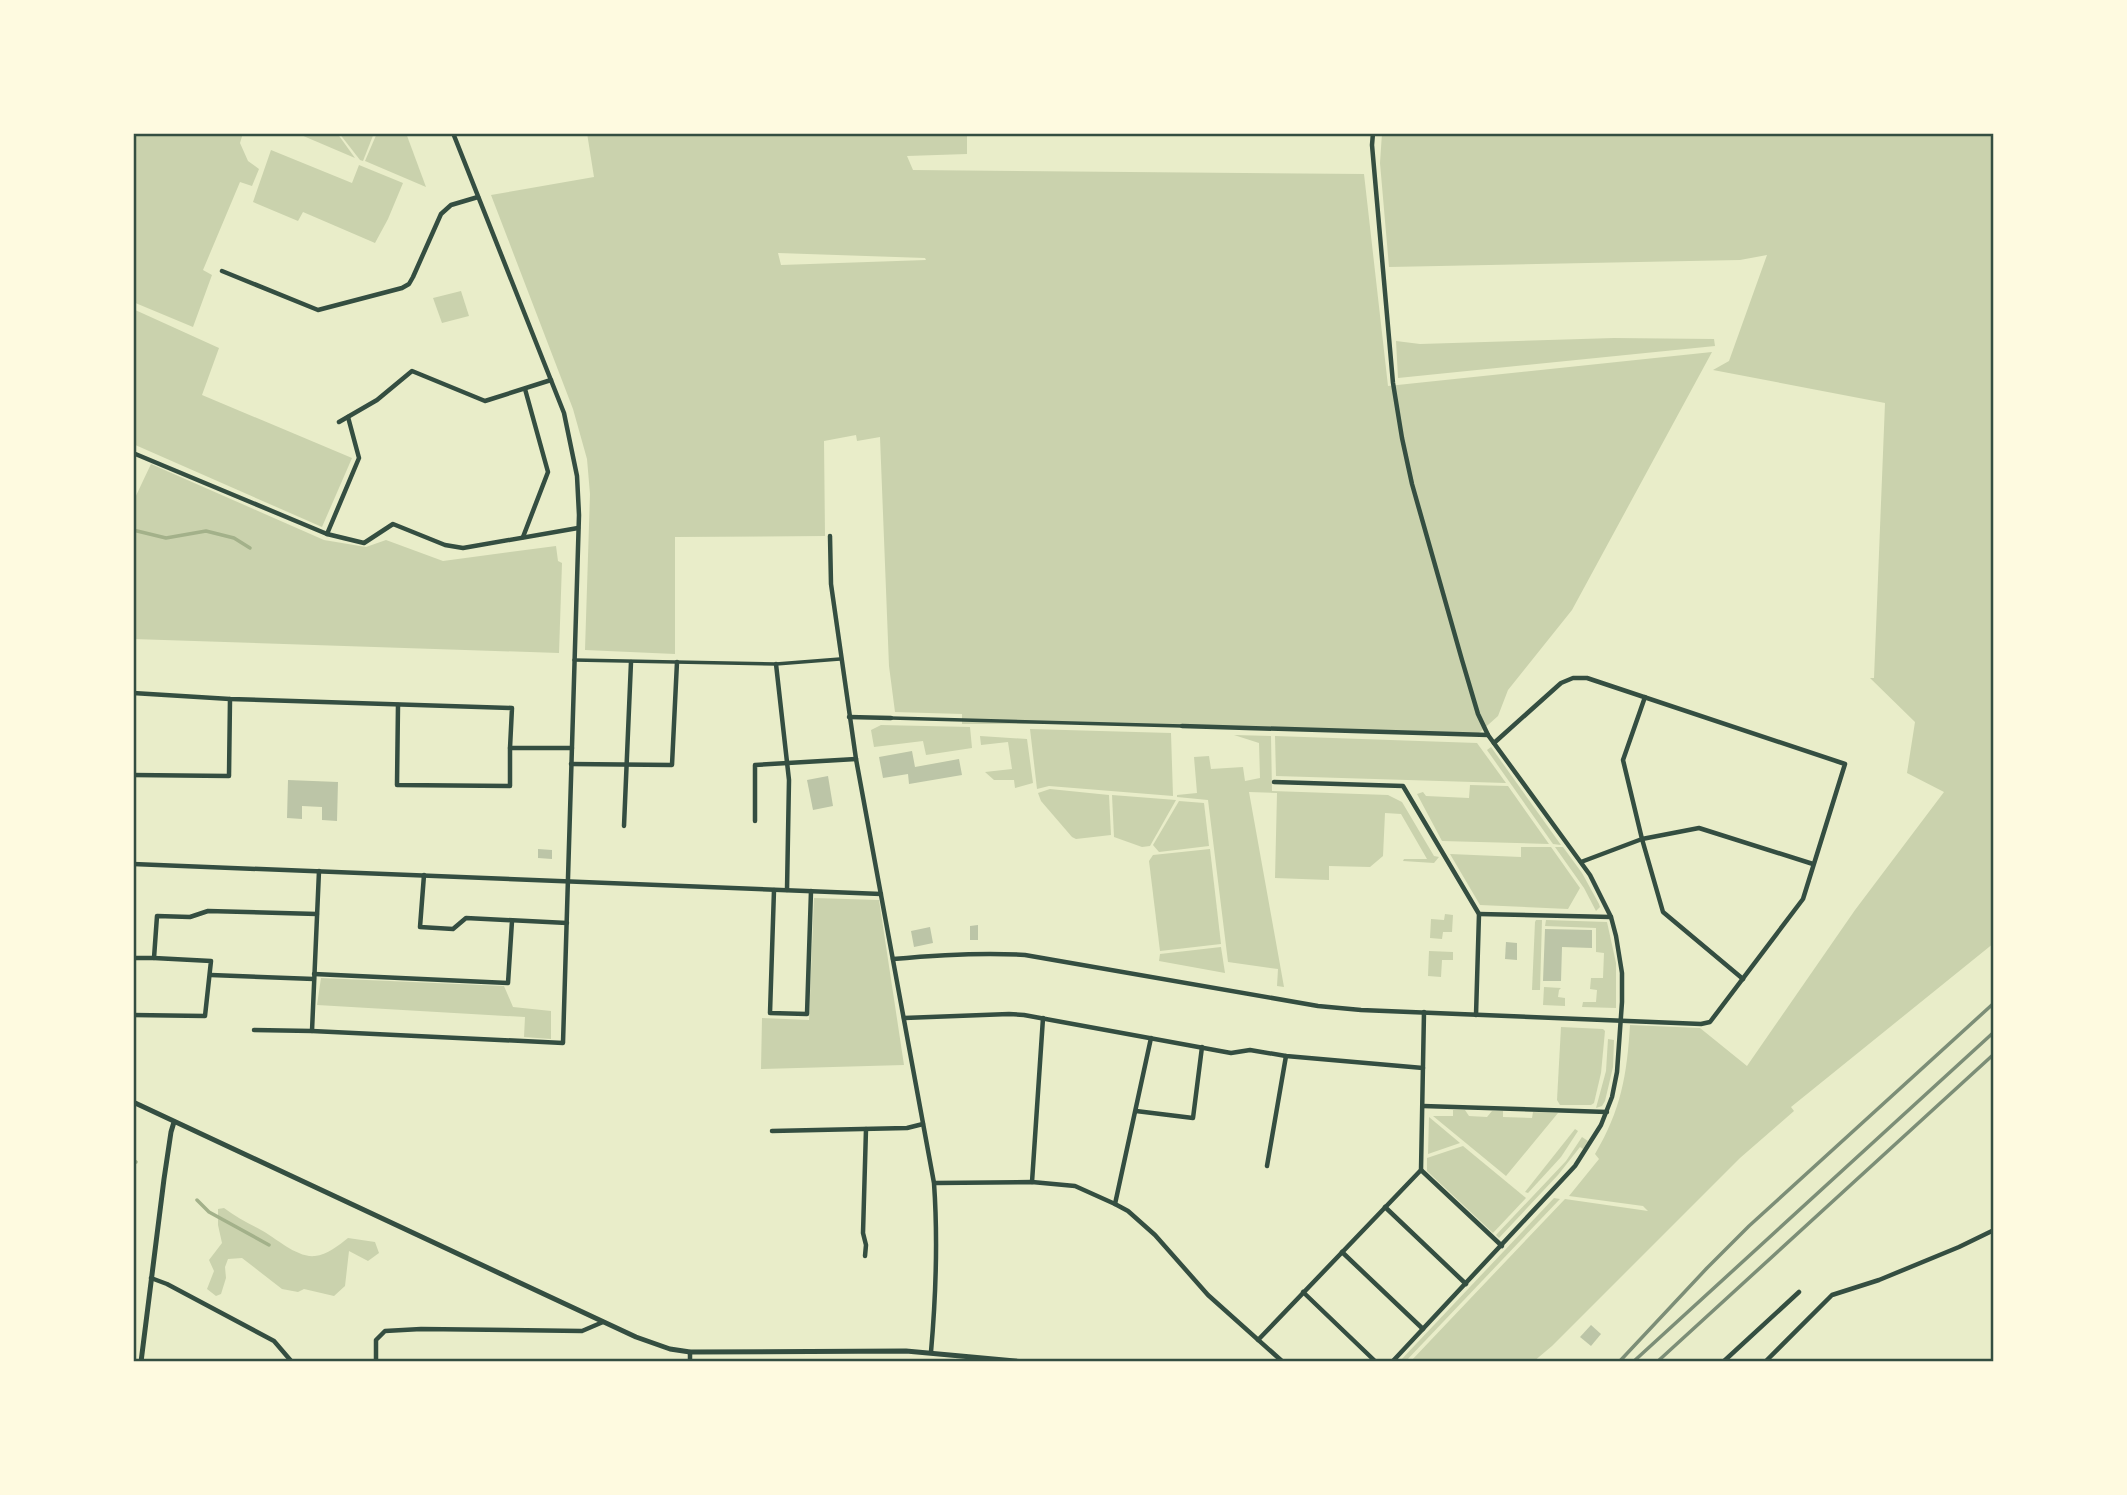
<svg xmlns="http://www.w3.org/2000/svg" width="2127" height="1495" font-family="Quicksand,sans-serif">
<rect width="100%" height="100%" fill="#e9edc9"/>
<!-- green -->
<g fill="#cad2ad" fill-rule="evenodd">
<polygon points="133,133 243,133 240,143 248,161 259,169 252,186 240,182 203,270 212,275 193,327 133,302"/>
<polygon points="302,133 337,133 355,158 301,135"/>
<polygon points="339,133 374,133 363,161 360,160"/>
<polygon points="377,133 406,133 426,187 365,161"/>
<path d="M587,133H967V154L907,156L913,170L1364,174L1388,386L1712,352L1572,610L1508,690L1498,716L1479,733L1090,724H962V714L895,712L889,666L880,437L857,441L856,435L824,441L825,536L675,537V654L585,650L590,494L587,459L573,409L491,195L594,177ZM778,253L925,258L926,260L781,265Z"/>
<path d="M1382,133H1994V943L1791,1107L1794,1111L1740,1158L1552,1346L1533,1362H1410L1565,1199L1648,1211L1643,1206L1569,1196L1599,1159L1595,1154C1621,1110 1627,1075 1630,1025L1700,1028L1747,1066L1855,910L1944,792L1907,773L1915,722L1870,678H1874L1885,403L1713,370L1729,361L1767,255L1740,260L1389,267L1380,163Z"/>
<polygon points="271,150 352,183 359,165 403,183 388,219 375,243 303,212 298,221 253,202"/>
<polygon points="461,291 469,316 442,323 433,298"/>
<polygon points="133,309 219,348 202,395 352,458 322,527 133,444"/>
<polygon points="1614,338 1714,339 1715,346 1398,378 1396,341 1420,344"/>
<polygon points="151,464 324,540 366,547 386,540 443,561 556,546 558,561 562,563 559,653 133,639 133,502"/>
<polygon points="881,725 970,727 972,748 926,755 923,741 874,747 871,730"/>
<polygon points="1030,729 1171,733 1173,796 1049,786 1037,789"/>
<polygon points="1234,735 1271,736 1272,791 1388,795 1402,802 1434,856 1439,857 1434,863 1403,861 1404,859 1427,859 1401,814 1385,813 1383,856 1370,867 1329,866 1329,880 1275,878 1277,793 1249,792 1284,987 1277,986 1278,969 1228,962 1208,800 1177,797 1177,795 1197,793 1194,757 1209,756 1211,769 1243,767 1245,781 1260,778 1259,743"/>
<polygon points="980,736 1027,739 1033,783 1015,788 1014,780 994,780 985,772 1012,769 1008,742 981,745"/>
<polygon points="1275,736 1477,743 1506,783 1276,776"/>
<polygon points="1491,747 1561,845 1553,844 1487,750"/>
<polygon points="1470,785 1508,786 1549,844 1442,841 1417,794 1423,792 1426,796 1469,798"/>
<polygon points="1050,789 1109,795 1111,835 1076,839 1072,837 1041,801 1038,793"/>
<polygon points="1112,795 1176,800 1150,846 1142,847 1114,837"/>
<polygon points="1179,801 1204,803 1209,846 1159,852 1153,845"/>
<polygon points="1521,847 1551,847 1580,888 1568,909 1480,905 1450,854 1521,857"/>
<polygon points="1555,847 1563,847 1582,873 1599,904 1600,907 1596,911 1584,888"/>
<polygon points="1210,849 1221,944 1160,951 1149,861 1153,855"/>
<polygon points="814,898 879,900 904,1065 761,1069 762,1018 809,1020"/>
<polygon points="1445,914 1453,915 1452,932 1443,932 1442,939 1430,938 1431,919 1444,920"/>
<polygon points="1536,920 1542,920 1540,990 1532,990 1535,922"/>
<polygon points="1546,920 1607,922 1616,963 1616,1008 1582,1007 1583,1002 1596,1002 1597,990 1590,989 1591,978 1603,978 1604,953 1596,952 1596,928 1545,926"/>
<polygon points="1221,947 1225,973 1159,961 1160,954"/>
<polygon points="1429,951 1453,952 1453,960 1442,960 1441,977 1428,976"/>
<polygon points="321,978 504,986 513,1007 551,1011 551,1039 524,1037 525,1017 317,1005"/>
<polygon points="1544,987 1561,988 1559,990 1558,997 1565,998 1565,1006 1543,1005"/>
<polygon points="1561,1027 1603,1029 1605,1031 1601,1073 1594,1103 1591,1105 1560,1105 1557,1100"/>
<polygon points="1608,1039 1614,1040 1613,1067 1605,1101 1602,1106 1596,1108 1606,1071"/>
<polygon points="1453,1110 1465,1110 1469,1116 1487,1117 1492,1111 1503,1111 1503,1117 1532,1118 1533,1112 1558,1113 1506,1176 1433,1116 1453,1116"/>
<polygon points="1429,1117 1460,1143 1428,1154"/>
<polygon points="1575,1129 1578,1131 1561,1157 1528,1193 1525,1192"/>
<polygon points="1582,1137 1588,1141 1583,1149 1580,1147 1558,1175 1499,1238 1496,1235 1566,1161"/>
<polygon points="1463,1146 1526,1198 1493,1233 1427,1171 1427,1158"/>
<polygon points="1554,1198 1560,1199 1405,1362 1399,1362"/>
<path d="M224,1208C236,1217 248,1223 261,1230C276,1238 297,1258 315,1256C327,1255 339,1245 348,1238L375,1242L379,1253L368,1261L349,1251L345,1286L334,1296L304,1289L298,1292L282,1289L242,1258L228,1259L225,1267L226,1278L221,1294L216,1296L207,1289L214,1271L209,1260L222,1243L218,1225V1209Z"/>
</g>
<g fill="none" stroke-linecap="round" stroke-linejoin="round">
<!-- stream -->
<g stroke="#a3b18a" stroke-width="3.5">
<polyline points="133,530 166,538 206,531 234,538 250,548"/>
<polyline points="133,1160 136,1162"/>
<polyline points="197,1200 209,1212 269,1245"/>
</g>
</g>
<!-- building -->
<g fill="#bcc5a7">
<polygon points="912,751 915,767 959,759 962,775 909,784 908,774 883,778 879,757"/>
<polygon points="828,776 833,806 813,810 807,780"/>
<polygon points="288,780 338,782 337,821 322,820 322,807 302,806 302,819 287,818"/>
<polygon points="538,849 552,850 552,859 538,858"/>
<polygon points="978,925 978,940 970,940 970,926"/>
<polygon points="930,927 933,943 914,947 911,931"/>
<polygon points="1545,929 1592,930 1592,948 1562,947 1561,981 1543,981"/>
<polygon points="1506,942 1517,943 1517,960 1505,959"/>
<polygon points="1591,1325 1601,1334 1591,1346 1580,1337"/>
</g>
<g fill="none" stroke-linecap="round" stroke-linejoin="round">
<!-- pedestrian -->
<g stroke="#344e41" stroke-width="3.5">
<polyline points="574,660 776,664 840,659"/>
<polyline points="891,718 1182,726"/>
</g>
<!-- minor -->
<g stroke="#344e41" stroke-width="4.5">
<polyline points="1373,133 1372,145 1393,383 1402,438 1412,484 1462,660 1478,714 1488,735 1590,875 1611,917 1616,936 1622,973 1622,1002 1617,1072 1612,1097 1601,1125 1575,1166 1392,1362"/>
<polyline points="222,271 318,310 402,288 409,284 413,277 441,214 451,205 478,197"/>
<polyline points="339,422 377,400 412,371 485,401 551,380"/>
<polyline points="133,453 327,534 364,543 393,524 445,545 463,548 578,528"/>
<polyline points="327,534 359,458 348,417"/>
<path d="M830,536L831,584L856,759L934,1183C938,1240 936,1295 931,1352"/>
<polyline points="523,537 548,472 525,389"/>
<polyline points="776,664 789,780 787,890"/>
<polyline points="133,693 230,699 512,708 510,748 572,748"/>
<polyline points="1645,697 1623,760 1642,839 1663,912 1743,979"/>
<polyline points="398,705 397,785 510,786 510,748"/>
<polyline points="849,717 891,718"/>
<polyline points="1182,726 1488,735"/>
<polyline points="571,764 672,765 677,662"/>
<polyline points="133,775 229,776 230,699"/>
<polyline points="1274,782 1403,786 1479,914 1476,1015"/>
<polyline points="755,821 755,765 856,759"/>
<polyline points="624,826 631,662"/>
<polyline points="1581,862 1642,839 1699,828 1813,864"/>
<polyline points="133,864 881,894"/>
<polyline points="424,875 420,927 453,929 466,918 567,923"/>
<polyline points="774,890 770,1013 807,1014 811,891"/>
<polyline points="1479,914 1611,917"/>
<polyline points="133,958 154,958 157,916 190,917 208,911 317,914"/>
<path d="M893,959C937,955 981,952 1025,955L1318,1006L1361,1010L1701,1024L1710,1022L1803,899L1845,764L1587,678H1573L1561,683L1494,743"/>
<polyline points="314,974 508,983 512,921"/>
<polyline points="211,975 314,979"/>
<polyline points="133,1015 205,1016 211,961 154,958"/>
<polyline points="904,1018 1009,1014 1024,1015 1231,1053 1250,1050 1286,1056 1423,1068"/>
<polyline points="254,1030 312,1031 563,1043 579,515 577,476 564,413 453,133"/>
<polyline points="312,1031 319,871"/>
<polyline points="1423,1106 1607,1112"/>
<polyline points="1136,1111 1193,1118 1202,1047"/>
<polyline points="772,1131 907,1128 923,1124"/>
<polyline points="1267,1166 1286,1056"/>
<polyline points="1421,1170 1502,1246"/>
<polyline points="1032,1182 1043,1018"/>
<polyline points="935,1183 1032,1182 1075,1186 1115,1204 1128,1211 1155,1235 1208,1295 1283,1362"/>
<polyline points="1115,1204 1151,1038"/>
<polyline points="1385,1207 1466,1284"/>
<polyline points="1342,1252 1423,1329"/>
<polyline points="865,1256 866,1245 863,1233 866,1129"/>
<polyline points="151,1278 167,1284 274,1341 292,1362"/>
<polyline points="1303,1292 1376,1362"/>
<polyline points="1258,1340 1421,1170 1424,1012"/>
<polyline points="376,1362 376,1340 385,1331 421,1329 582,1331 603,1322"/>
<polyline points="690,1362 690,1352"/>
<polyline points="1723,1362 1799,1292"/>
<polyline points="1765,1362 1832,1295 1879,1280 1959,1247 1994,1230"/>
</g>
<!-- tertiary -->
<g stroke="#344e41" stroke-width="5">
<polyline points="133,1102 636,1337 670,1349 690,1352 906,1351 1025,1362"/>
<polyline points="141,1362 164,1179 171,1132 174,1122"/>
</g>
<!-- rail -->
<g stroke="#7c8e77" stroke-width="3.5">
<polyline points="1619,1362 1707,1268 1749,1226 1994,1003"/>
<polyline points="1633,1362 1994,1032"/>
<polyline points="1657,1362 1994,1054"/>
</g>
</g>
<!-- border -->
<rect width="2127" height="1495" fill="none" stroke="#fefae0" stroke-width="270"/>
<rect x="135" y="135" width="1857" height="1225" fill="none" stroke="#344e41" stroke-width="2.5"/>
</svg>
